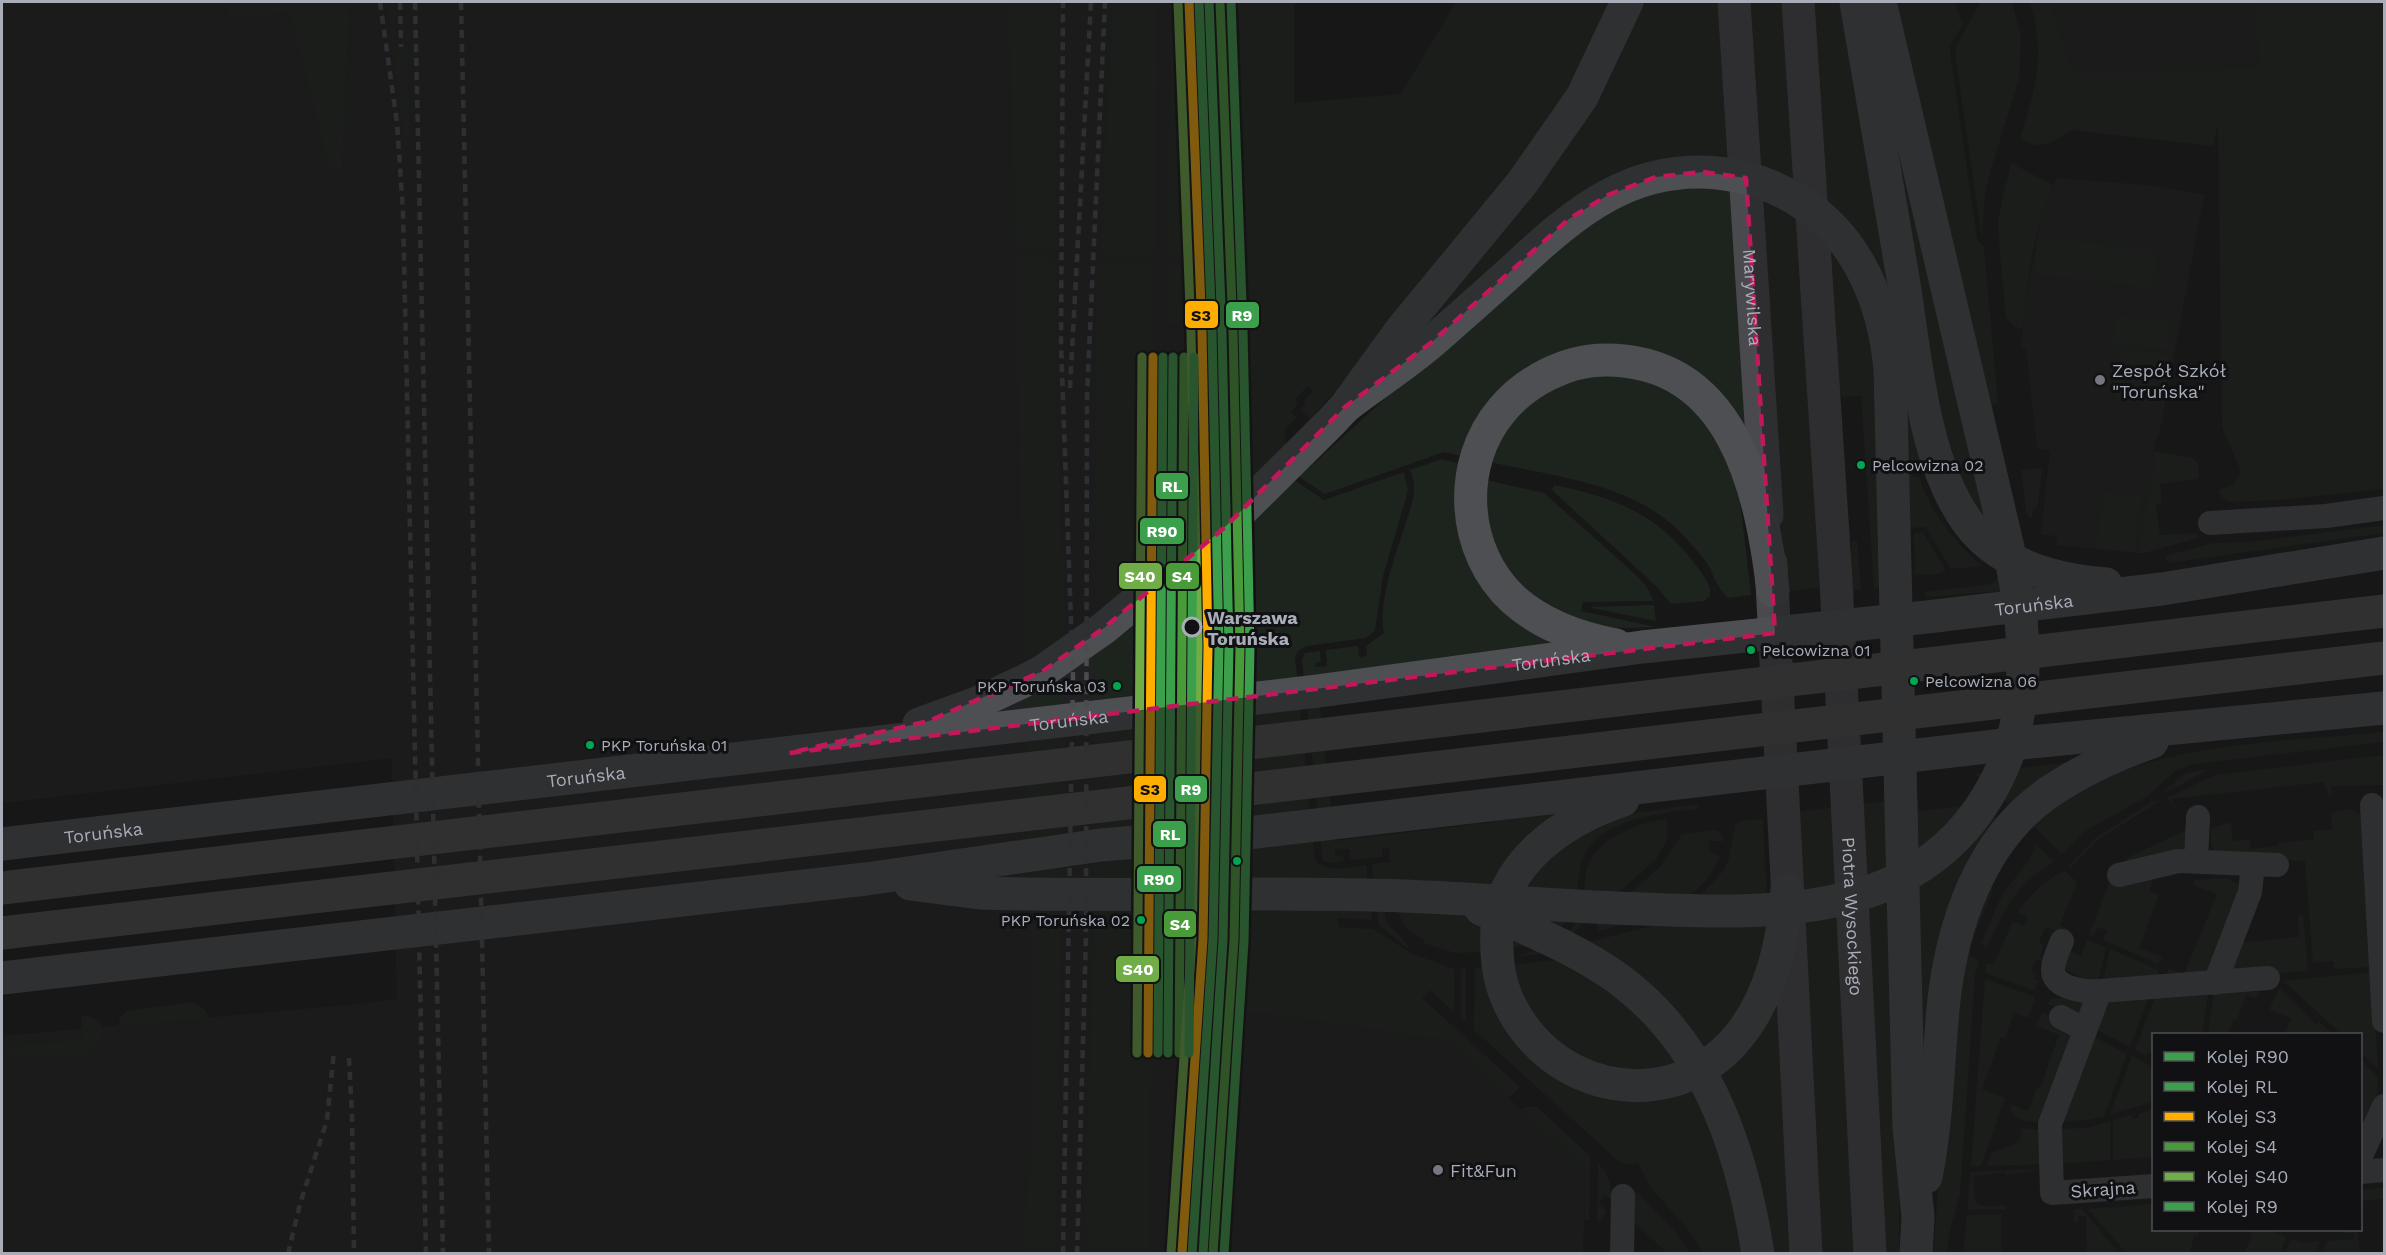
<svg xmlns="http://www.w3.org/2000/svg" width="2386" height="1255" font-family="'Work Sans',sans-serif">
<rect width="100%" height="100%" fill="#171717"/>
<!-- built -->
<g fill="#212123">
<polygon points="2,2 224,2 229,19 289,13 330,173 342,174 350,2 1294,2 1267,1014 1448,1041 1585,1169 1583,1253 2,1253 2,1036 359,1004 397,999 392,758 2,803"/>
<polygon points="2050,2 2254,2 2262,68 2073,73"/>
<polygon points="2057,178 2157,186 2204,195 2159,435 2156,437 2155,444 2153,455 2155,458 2138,553 2056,545 2057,536 2041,534 2050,451 2037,448 2026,349 2021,348 2027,293 2043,208"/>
</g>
<!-- green -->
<g fill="#1d241e">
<polygon points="224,2 350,2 342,174 330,173 289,13 229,19"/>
<polygon points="387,2 395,2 395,47 407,47 410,146 405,146"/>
<polygon points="1009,2 1058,2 1055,249 1015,249"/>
<polygon points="1113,2 1157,2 1155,256 1110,255 1110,252 1101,251"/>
<polygon points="1171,2 1194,2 1206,322 1189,322 1188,256 1168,257"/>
<path d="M1209,2H1294V103L1401,94L1456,2H1616L1547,126L1332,395L1310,419L1300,410L1306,403L1304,401L1313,391L1307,386L1295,400L1298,404L1291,412L1297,417L1284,431L1293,479L1324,500L1404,472L1408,491L1383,576L1375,630L1366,638L1307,646L1299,650L1295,657L1315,860C1327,874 1350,867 1366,865L1372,920L1338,918V927L1373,929L1413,954L1454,969V1012L1430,990L1422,998L1520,1087L1509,1098L1448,1041L1267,1014L1219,1011L1230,615Z"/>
<polygon points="1641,2 1721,2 1750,441 1743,433 1596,350 1462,456 1444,452 1325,494 1299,477 1495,298 1656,164 1386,366"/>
<polygon points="1745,2 1787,2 1825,587 1783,592"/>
<path d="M1809,2H1847L1960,538L1939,507L1922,469H1913V477H1919C1931,513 1954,542 1982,566L1951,569L1926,527L1910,528L1876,340L1886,587L1874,588L1861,396L1842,397L1834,366Z"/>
<polygon points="1890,2 1955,2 1963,24 1951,44 1950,51 1977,239 1984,247 1998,403 1990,406"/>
<polygon points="1981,2 2012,2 2021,37 2019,79 1990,172 1985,194 1982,237 1955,55 1957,44"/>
<path d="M2030,2H2050L2073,73L2261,68L2254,2H2384V489L2279,500L2232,502C2225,501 2220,497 2219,490L2234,485L2241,471L2222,427L2218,123L2213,146L2072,130C2054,141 2041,153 2020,138C2036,86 2046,56 2030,2Z"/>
<polygon points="1878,46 1988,525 1977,513 1944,445"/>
<path d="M2011,163L2053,185C2033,229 2028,281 2023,329L2014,326L2006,318L2000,255L1998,219Z"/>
<polygon points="2039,237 2157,251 2153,288 2034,274"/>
<polygon points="1015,255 1055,259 1054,353 1064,607 1062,923 1054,1254 1022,1253 1033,1130 1034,1083"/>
<polygon points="1097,261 1147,262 1147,266 1155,266 1149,1253 1085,1254 1093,960"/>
<rect x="1168" y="266" width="12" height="57"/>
<polygon points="2116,316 2171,322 2169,350 2113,344"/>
<polygon points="2119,349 2171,355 2162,404 2114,399"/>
<path d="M1627,373L1689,401L1726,452L1740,500L1751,595L1728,598C1718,590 1714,575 1707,563C1698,551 1688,540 1677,529C1629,483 1552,476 1490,462L1509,419L1564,380Z"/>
<polygon points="2153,451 2193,458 2198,464 2199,479 2160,484 2162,503 2156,504 2160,535 2197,533 2198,538 2144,553 2138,553 2155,458"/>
<path d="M1442,459L1461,464L1457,514L1574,644L1317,677L1334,841L1494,822L1493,818L1568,810L1484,952L1455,953L1423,943L1424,939C1410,933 1402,927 1399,912L1384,910L1387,923L1409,946L1408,949L1379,925L1372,864L1390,862L1389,848L1382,849L1383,857L1351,860L1349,849L1335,850V856L1343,855L1344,861L1330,863L1323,861L1302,660L1305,653L1320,651L1321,662L1315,663L1316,667L1327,666L1326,650L1358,646L1359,657L1367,656L1366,646L1384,633C1376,594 1405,534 1414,495V481L1410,470Z"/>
<polygon points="2042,468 2038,504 2032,512 2032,518 2030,518 2026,512 2021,470"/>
<path d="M1486,480L1544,493L1636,575L1646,586L1654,601L1583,602L1581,611L1656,627C1630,628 1599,630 1574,620C1525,601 1491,565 1484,512C1483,502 1485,490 1486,480Z"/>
<path d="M1554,485C1613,497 1657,513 1695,564C1701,572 1712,585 1710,596L1704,601L1671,604L1657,587L1552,490Z"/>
<polygon points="2104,492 2142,496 2134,551 2096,548"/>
<polygon points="2384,525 2384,533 2168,563 2165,556 2213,543 2249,542"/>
<polygon points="1923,532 1946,571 1937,574 1915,575 1914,533"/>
<polygon points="1852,541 1857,541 1861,590 1848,591"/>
<polygon points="2007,568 2056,587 1925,597 1925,592 1992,584"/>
<polygon points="1654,605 1656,621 1591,608 1591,607"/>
<path d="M2384,732V742L2193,764L2176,770L2148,796L2087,830L2062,854L2030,823C2127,741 2264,744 2384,732Z"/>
<polygon points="2384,755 2384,785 2331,786 2332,795 2329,795 2324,782 2171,799 2178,812 2167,798 2215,775"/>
<polygon points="2079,761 2013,808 1974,774"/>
<polygon points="2210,769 2177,787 2162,793 2186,773"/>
<polygon points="1918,798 1919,811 1972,805 1999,820 1923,1141 1911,799"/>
<polygon points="2163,799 2098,840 2070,868 2068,867 2094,839 2151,802"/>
<polygon points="1891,801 1900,1149 1899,1253 1881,1253 1859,804"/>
<path d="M1697,804L1698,809C1666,812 1616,818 1593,842C1578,857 1580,875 1577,894C1572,930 1540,945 1507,949L1508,929L1541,860L1616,816Z"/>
<polygon points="1838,807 1860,1253 1817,1253 1795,812"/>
<polygon points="2350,809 2362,816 2372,967 2334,969 2333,961 2313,963 2305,861 2260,860 2215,852 2211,845 2211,828 2231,822 2233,841 2249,839 2251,849 2278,846 2278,843 2314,839 2314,831 2332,829 2331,813"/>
<path d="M1667,819V840L1656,859L1552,952L1546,954L1517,956C1538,950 1564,942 1576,923C1584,908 1583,890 1586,874C1591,839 1637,823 1667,819Z"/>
<polygon points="1763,819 1768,919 1755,994 1703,1055 1641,1074 1572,1058 1521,1005 1513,965 1556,960 1585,943 1655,925 1698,898 1723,871 1729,858 1735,825 1741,821"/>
<polygon points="2188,829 2186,852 2127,867 2127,858"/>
<path d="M1714,830L1722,833L1724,841H1709V850L1720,857C1701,905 1644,919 1599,931L1596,924L1662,865L1682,834Z"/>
<path d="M2035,843L2054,862C2015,884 2006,909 1987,947L1984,948L1982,942C1988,926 1995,909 2003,894C2012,879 2035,859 2035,843Z"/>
<polygon points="2174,866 2181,875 2172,871 2169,877 2154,872 2150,891 2159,895 2139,948 2163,957 2158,964 2103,940 2107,931 2098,927 2093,936 2089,935 2109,883"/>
<path d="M2064,870L2077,882L2060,925L2069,930L2064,934L2045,927L2039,943L2044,945L2040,956L2047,959L2046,962L2036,959L2031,972L2036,974L2034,979L2039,981L2035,991L1986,973V964H1992L1995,961L2013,921L2024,926L2028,917L2018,912C2031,893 2044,882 2064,870Z"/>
<polygon points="2227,878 2246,889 2208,971 2163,981 2169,968 2184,974 2217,894 2193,885 2195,880"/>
<polygon points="1988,886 1993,889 1970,947 1971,956 1979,961 1975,974 1960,1194 1949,1234 1947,1253 1933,1254 1943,1130 1962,974"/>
<polygon points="2303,915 2308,971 2237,976 2228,967 2236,943 2299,937 2298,916"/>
<polygon points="2087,940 2106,947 2097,986 2063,968 2066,950 2081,956"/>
<polygon points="2110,949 2156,969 2158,973 2154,982 2102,986"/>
<polygon points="1485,967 1530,1049 1692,1083 1726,1166 1743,1253 1704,1253 1686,1227 1651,1188 1638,1163 1626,1164 1616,1159 1474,1030 1475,968"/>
<polygon points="1461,969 1466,969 1466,1022 1461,1018"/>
<polygon points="2372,972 2378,1069 2361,1053 2360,1034 2341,1034 2284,981"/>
<polygon points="1985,979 2033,996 2035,999 2028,1018 2014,1013 2005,1038 2001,1037 1982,1089 2005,1098 1981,1166 1971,1167"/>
<polygon points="2279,988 2316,1024 2319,1022 2333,1034 2285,1034 2291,1018 2269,1010"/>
<polygon points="2204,990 2208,995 2202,1034 2154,1034 2153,1054 2149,1052 2146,1056 2135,1050 2154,1000 2159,994"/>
<polygon points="2259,991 2256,999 2246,995 2237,1020 2234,1019 2228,1034 2208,1034 2214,993"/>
<polygon points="1778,992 1795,1253 1772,1253 1717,1071"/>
<polygon points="2109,996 2148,998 2130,1047 2092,1027"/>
<polygon points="2089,997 2080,1013 2059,1009 2048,1004 2050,999"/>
<path d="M191,1002C199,1005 206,1009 209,1018L118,1026L120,1018L127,1011Z"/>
<path d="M2043,1012L2073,1031L2044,1123C2027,1121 2014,1123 2009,1104L2028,1111L2037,1087L2040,1088L2059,1035L2036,1026Z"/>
<path d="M86,1016C113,1019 102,1045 87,1056H8L2,1055V1031L4,1047L83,1040L81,1017Z"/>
<polygon points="2089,1034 2127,1054 2104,1116 2087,1120 2056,1122"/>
<polygon points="2132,1056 2153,1067 2153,1102 2110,1114"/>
<path d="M2361,1060L2378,1077C2379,1099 2370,1116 2361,1136Z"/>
<polygon points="1526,1107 1537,1107 1590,1156 1589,1220 1584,1220 1585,1169 1521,1109"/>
<polygon points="2153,1109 2153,1157 2113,1160 2113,1120 2132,1115 2133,1119 2139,1117 2138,1114"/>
<polygon points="2111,1121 2110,1160 2060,1164 2058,1129 2087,1128"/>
<polygon points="2022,1128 2044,1130 2045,1164 1987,1166 1992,1153 2019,1142"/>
<path d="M1598,1163C1609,1175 1612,1184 1611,1200L1605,1195L1598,1203L1607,1211L1601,1220L1597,1222Z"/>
<polygon points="2046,1169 2006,1175 2004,1172 1973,1176 1975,1202 1982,1206 2006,1206 2006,1209 1967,1210 1971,1172"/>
<polygon points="2384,1188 2384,1199 2361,1201 2361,1190"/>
<polygon points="1633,1191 1636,1191 1674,1230 1690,1253 1667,1253 1633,1221"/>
<polygon points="2153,1204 2154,1230 2200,1230 2198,1236 2195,1235 2189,1253 2126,1253 2088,1209"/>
<polygon points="2082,1209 2119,1253 2087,1253 2086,1216 2078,1216 2078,1222 2074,1223 2074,1210"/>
<polygon points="2001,1214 2001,1253 1963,1253 1967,1215"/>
<polygon points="2242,1230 2268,1230 2284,1236 2286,1238 2280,1253 2245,1253 2252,1234"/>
<polygon points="2344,1230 2356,1230 2361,1253 2322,1253 2327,1241 2355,1239 2354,1233 2344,1233"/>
<polygon points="2292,1239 2301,1243 2320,1241 2315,1253 2285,1253"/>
</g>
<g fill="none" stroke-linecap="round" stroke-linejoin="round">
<!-- minor -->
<g stroke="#4b4c50" stroke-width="24">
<polyline points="2210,523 2326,516 2384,508"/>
<polyline points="2372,805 2384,1021"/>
<polyline points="2196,861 2198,817"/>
<polyline points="2253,864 2277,865"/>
<polyline points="2119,875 2178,861 2253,864 2250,892 2215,983"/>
<path d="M2062,941C2059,949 2053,960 2053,969C2052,989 2086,992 2100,991"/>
<polyline points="2061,1017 2085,1030"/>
<polyline points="2360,1158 2384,1106"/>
<polyline points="2360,1172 2384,1170"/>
<polyline points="2154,1186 2052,1193 2050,1124 2100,991 2268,978"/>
<polyline points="1622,1254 1623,1196"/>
</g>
<!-- secondary -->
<g stroke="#4a4a4e" stroke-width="33">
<path id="s1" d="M1734,2L1767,515"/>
<path id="s2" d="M1798,2L1836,581L1870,1254"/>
<polyline points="1771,563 1806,1254"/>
</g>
<!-- primary -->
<g stroke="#4d4f52" stroke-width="33">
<path d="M1856,2C1872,96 1888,190 1904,284C1916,358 1923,463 1969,524C2001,566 2056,580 2106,584"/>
<path d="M1345,407C1377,382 1412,361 1442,333C1467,311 1492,289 1516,267C1575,212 1632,164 1718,173C1747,176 1775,186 1799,201C1858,237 1884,303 1890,369L1909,1127L1918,1217L1916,1254"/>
<path d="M1616,645C1579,638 1542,625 1514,600C1461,552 1456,464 1502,410C1526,381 1567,360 1605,360C1733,360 1761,489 1773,591"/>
<polyline points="919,724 977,703 1024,681 1043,671 1104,628 1224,528 1332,421 1345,407 1401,330 1522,183 1582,97 1627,2"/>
<path d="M1623,800C1564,820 1502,861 1497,929C1496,951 1497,975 1506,996C1543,1087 1661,1118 1731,1045C1770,1004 1783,945 1787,890"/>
<path id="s3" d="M2,844L1318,691L1642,647L1927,617L2162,589L2384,553"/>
<path d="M910,884L980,893C1122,897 1263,891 1405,896C1485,899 1564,907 1643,909C1768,914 1911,920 1986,799C2030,729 2029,647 2013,569L1880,2"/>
<path d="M1481,909C1523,927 1566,945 1604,969C1703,1033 1741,1143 1758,1254"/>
<polyline points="2,978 866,879 1101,845 1256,832 2021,743 2384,708"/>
<path d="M1926,1177C1937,1122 1938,1065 1943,1009C1951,927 1980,836 2054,789C2084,769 2118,754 2152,742"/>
</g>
<!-- motorway -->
<g stroke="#4e4e51" stroke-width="33">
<polyline points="2,888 2384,611"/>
<polyline points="2,933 2384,658"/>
</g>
<!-- rail -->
<g stroke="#4b4c4f" stroke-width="4.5" stroke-dasharray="8 6" stroke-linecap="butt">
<polyline points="380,2 397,123 403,212 426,1254"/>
<polyline points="400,2 401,47"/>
<polyline points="415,2 443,1254"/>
<polyline points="461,2 489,1254"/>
<polyline points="1070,388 1091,2"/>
<polyline points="349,1058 352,1115 354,1254"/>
<polyline points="288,1254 300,1204 327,1120 334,1051"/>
<polyline points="1063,1254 1073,677 1061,344 1063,2"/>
<polyline points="1077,1254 1086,935 1087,396 1105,2"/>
</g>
<!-- rail-1 casing -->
<g stroke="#111113" stroke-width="14">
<g id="rail-1">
<polyline points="1158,1053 1163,357"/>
<polyline points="1192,1254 1213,939 1219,647 1212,332 1199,2"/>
</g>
</g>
<!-- rail-2 casing -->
<g stroke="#111113" stroke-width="14">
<g id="rail-2">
<polyline points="1168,1053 1173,357"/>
<polyline points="1203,1254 1223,940 1229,647 1222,332 1209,2"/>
</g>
</g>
<!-- rail-3 casing -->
<g stroke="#111113" stroke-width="14">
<g id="rail-3">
<polyline points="1148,1053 1153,357"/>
<polyline points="1182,1253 1203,939 1208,647 1202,332 1189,2"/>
</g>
</g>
<!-- rail-4 casing -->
<g stroke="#111113" stroke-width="14">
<g id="rail-4">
<polyline points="1179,1053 1184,357"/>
<polyline points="1213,1254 1234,940 1240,647 1233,331 1220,2"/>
</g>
</g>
<!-- rail-5 casing -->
<g stroke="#111113" stroke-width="14">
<g id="rail-5">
<polyline points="1137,1053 1142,357"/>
<polyline points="1171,1253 1192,938 1198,647 1191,333 1178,3"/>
</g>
</g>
<!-- rail-6 casing -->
<g stroke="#111113" stroke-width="14">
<g id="rail-6">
<polyline points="1189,1053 1194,357"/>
<polyline points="1224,1254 1244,941 1250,648 1243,331 1231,2"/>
</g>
</g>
<!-- rail-1 -->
<use href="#rail-1" stroke="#3c9f4b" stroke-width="9"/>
<!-- rail-2 -->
<use href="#rail-2" stroke="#3c9f4b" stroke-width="9"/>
<!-- rail-3 -->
<use href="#rail-3" stroke="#ffae00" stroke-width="9"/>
<!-- rail-4 -->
<use href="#rail-4" stroke="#499b39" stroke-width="9"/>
<!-- rail-5 -->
<use href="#rail-5" stroke="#70ad46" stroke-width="9"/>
<!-- rail-6 -->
<use href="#rail-6" stroke="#3c9f4b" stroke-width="9"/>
</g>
<!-- marked area -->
<path d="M0 0H2386V1255H0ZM1703,172L1746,178L1775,633L789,753L929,721L1043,671L1104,628L1224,528L1345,407L1432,342L1569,219L1608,195L1656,177Z" fill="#171717" fill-opacity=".55" fill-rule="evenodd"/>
<path fill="none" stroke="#c2185b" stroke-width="4.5" stroke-dasharray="12 8" stroke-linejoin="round" d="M1703,172L1746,178L1775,633L789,753L929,721L1043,671L1104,628L1224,528L1345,407L1432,342L1569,219L1608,195L1656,177Z"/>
<!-- markers -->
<g fill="#757880" stroke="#111113" stroke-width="2">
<circle cx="2100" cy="380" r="6"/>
<circle cx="1438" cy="1170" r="6"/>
</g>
<g fill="#00a651" stroke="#111113" stroke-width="2">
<circle cx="1861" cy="465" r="5"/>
<circle cx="1751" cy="650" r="5"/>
<circle cx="1914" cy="681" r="5"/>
<circle cx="1117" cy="686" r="5"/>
<circle cx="590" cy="745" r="5"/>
<circle cx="1237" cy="861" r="5"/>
<circle cx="1141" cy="920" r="5"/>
</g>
<circle fill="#111113" stroke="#a8adb8" stroke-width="3" cx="1192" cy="627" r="9"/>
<g text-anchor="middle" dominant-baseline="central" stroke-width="6" stroke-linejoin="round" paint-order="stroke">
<!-- bus labels -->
<g font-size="16" fill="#a8adb8" stroke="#111113" text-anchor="start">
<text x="1872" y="465">Pelcowizna 02</text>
<text x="1762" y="650">Pelcowizna 01</text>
<text x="1925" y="681">Pelcowizna 06</text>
<text x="1106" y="686" text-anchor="end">PKP Toruńska 03</text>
<text x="601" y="745">PKP Toruńska 01</text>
<text x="1130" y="920" text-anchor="end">PKP Toruńska 02</text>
</g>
<!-- street labels -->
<g font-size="18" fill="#a8adb8" stroke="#111113">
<text stroke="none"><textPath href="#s1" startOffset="296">Marywilska</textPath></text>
<text stroke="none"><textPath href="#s3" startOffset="2046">Toruńska</textPath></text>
<text stroke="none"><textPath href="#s3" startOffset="1560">Toruńska</textPath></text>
<text stroke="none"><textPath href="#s3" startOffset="1074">Toruńska</textPath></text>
<text stroke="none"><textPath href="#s3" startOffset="588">Toruńska</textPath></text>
<text stroke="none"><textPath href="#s3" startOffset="102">Toruńska</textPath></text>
<text stroke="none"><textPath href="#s2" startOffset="916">Piotra Wysockiego</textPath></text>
<text transform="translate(2103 1189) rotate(-4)">Skrajna</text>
</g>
<!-- poi labels -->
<g font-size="18" fill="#a8adb8" stroke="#111113" text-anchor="start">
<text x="2112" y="370">Zespół Szkół<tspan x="2112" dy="21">"Toruńska"</tspan></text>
<text x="1450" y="1170">Fit&amp;Fun</text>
</g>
<!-- stop labels -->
<g font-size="18" font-weight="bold" fill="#a8adb8" stroke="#111113" text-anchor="start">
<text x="1207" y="617">Warszawa<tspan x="1207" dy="21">Toruńska</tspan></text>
</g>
</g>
<g stroke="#111113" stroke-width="2">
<rect x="1184" y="300" width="35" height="29" rx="6" fill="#ffae00"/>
<rect x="1225" y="301" width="35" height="28" rx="6" fill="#3c9f4b"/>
<rect x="1155" y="472" width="34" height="28" rx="6" fill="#3c9f4b"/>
<rect x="1139" y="517" width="46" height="28" rx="6" fill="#3c9f4b"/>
<rect x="1118" y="562" width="45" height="28" rx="6" fill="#70ad46"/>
<rect x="1165" y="562" width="35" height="28" rx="6" fill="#499b39"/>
<rect x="1133" y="775" width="34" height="28" rx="6" fill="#ffae00"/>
<rect x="1174" y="775" width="34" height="28" rx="6" fill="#3c9f4b"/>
<rect x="1152" y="820" width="35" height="28" rx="6" fill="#3c9f4b"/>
<rect x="1136" y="865" width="46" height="28" rx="6" fill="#3c9f4b"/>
<rect x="1163" y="910" width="34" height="28" rx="6" fill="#499b39"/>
<rect x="1115" y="955" width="45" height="28" rx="6" fill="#70ad46"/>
</g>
<g font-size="16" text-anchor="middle" font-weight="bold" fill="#fff">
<text x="1242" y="321">R9</text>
<text x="1172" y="492">RL</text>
<text x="1162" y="537">R90</text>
<text x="1140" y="582">S40</text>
<text x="1182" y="582">S4</text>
<text x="1191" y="795">R9</text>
<text x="1170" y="840">RL</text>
<text x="1159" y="885">R90</text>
<text x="1180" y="930">S4</text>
<text x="1138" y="975">S40</text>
</g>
<g font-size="16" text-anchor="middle" font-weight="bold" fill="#111">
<text x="1201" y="321">S3</text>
<text x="1150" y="795">S3</text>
</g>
<!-- border -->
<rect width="2386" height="1255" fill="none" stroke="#a8adb8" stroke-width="6"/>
<!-- legend -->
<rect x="2152" y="1033" width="210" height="198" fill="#111113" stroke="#4d4f55" stroke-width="1.5"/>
<rect x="2164" y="1052" width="30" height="9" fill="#3c9f4b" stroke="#4d4f55" stroke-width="1.5"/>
<text x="2206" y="1063" font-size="18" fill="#a8adb8">Kolej R90</text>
<rect x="2164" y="1082" width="30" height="9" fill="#3c9f4b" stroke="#4d4f55" stroke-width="1.5"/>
<text x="2206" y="1093" font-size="18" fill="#a8adb8">Kolej RL</text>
<rect x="2164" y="1112" width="30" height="9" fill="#ffae00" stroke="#4d4f55" stroke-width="1.5"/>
<text x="2206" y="1123" font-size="18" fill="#a8adb8">Kolej S3</text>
<rect x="2164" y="1142" width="30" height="9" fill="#499b39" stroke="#4d4f55" stroke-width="1.5"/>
<text x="2206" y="1153" font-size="18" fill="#a8adb8">Kolej S4</text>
<rect x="2164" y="1172" width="30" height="9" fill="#70ad46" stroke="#4d4f55" stroke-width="1.5"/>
<text x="2206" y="1183" font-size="18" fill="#a8adb8">Kolej S40</text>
<rect x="2164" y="1202" width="30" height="9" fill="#3c9f4b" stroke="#4d4f55" stroke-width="1.5"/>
<text x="2206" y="1213" font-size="18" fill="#a8adb8">Kolej R9</text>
</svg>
